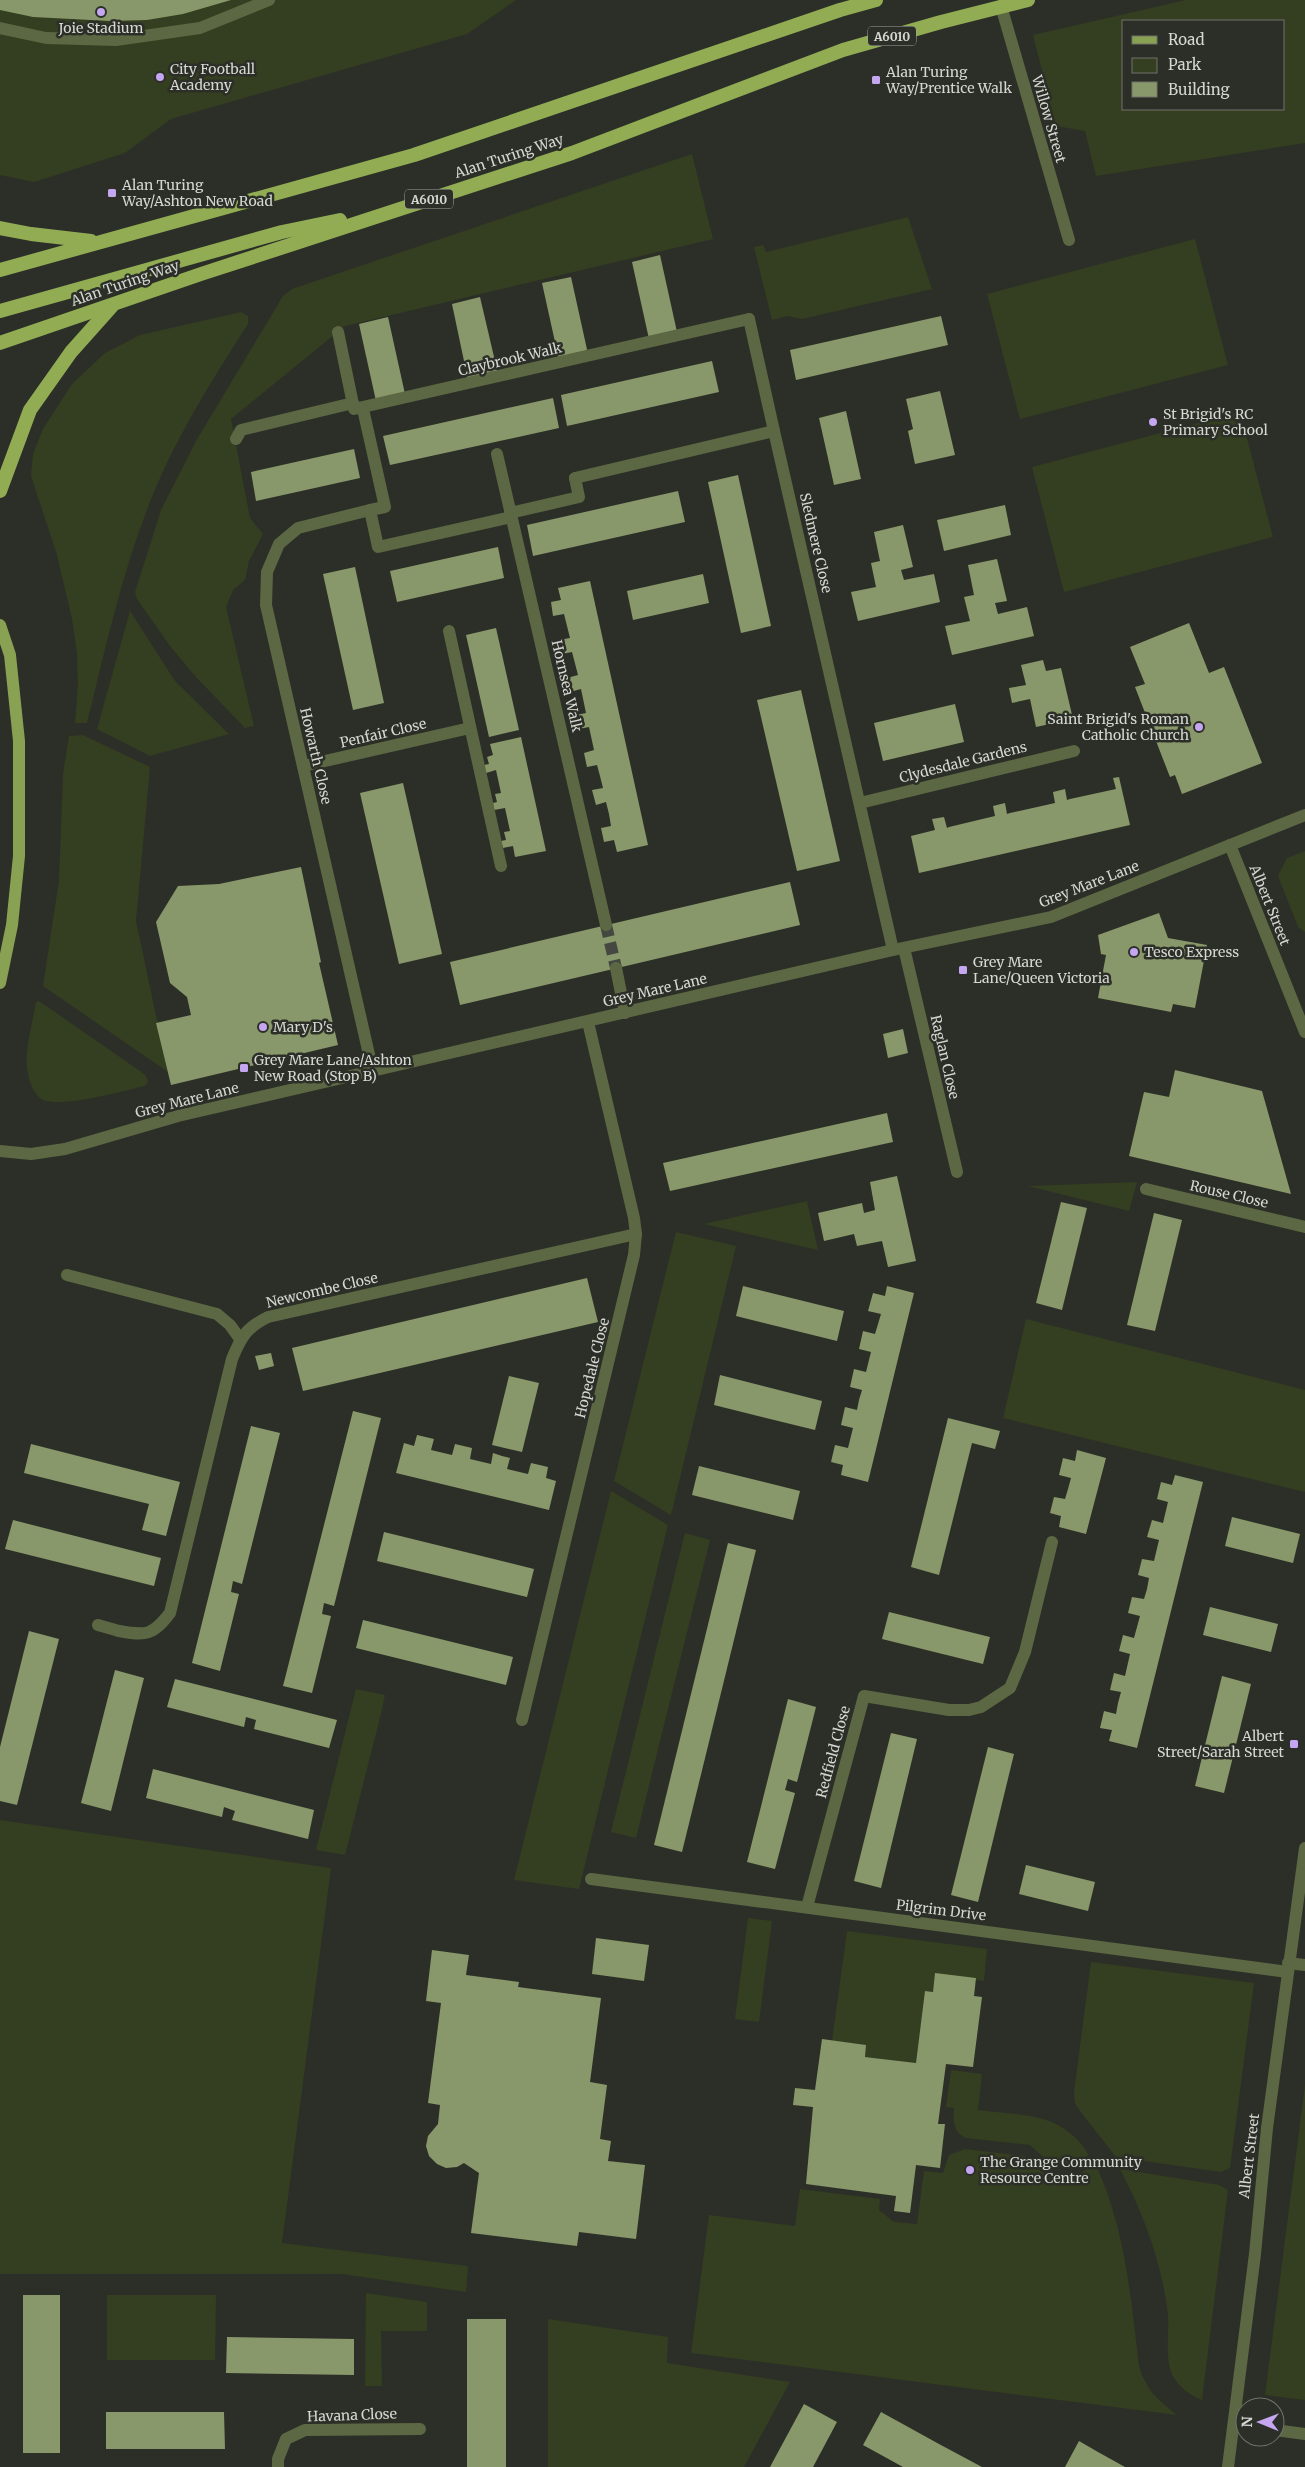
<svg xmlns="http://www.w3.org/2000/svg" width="1305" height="2467" font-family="Merriweather,serif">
<rect width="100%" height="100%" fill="#2c2f27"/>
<!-- green -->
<g fill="#343e20" fill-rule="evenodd">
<polygon points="0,0 516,0 467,34 171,119 125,153 34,182 0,175"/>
<path d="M1186,0H1305V143L1096,176L1085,131L1056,126L1033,35ZM1124,21H1284V109H1124Z"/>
<polygon points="692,154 713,239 345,326 231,419 250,518 263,534 249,561 245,580 233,590 226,607 254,726 245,728 196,677 170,646 137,599 135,592 161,510 196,441 283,296 292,289"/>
<polygon points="908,217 932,289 802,319 787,316 772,320 754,247 763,245 766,252"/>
<polygon points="1195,239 1228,365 1020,419 987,294"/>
<path d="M241,312L248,316V324C210,383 173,442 148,507C121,577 105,650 87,723H75L78,685L77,654L72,619L57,555L31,476L33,454L43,429L72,384L105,353L140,335Z"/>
<polygon points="1240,412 1273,537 1064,592 1032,467"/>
<polygon points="130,611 175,681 229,734 150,756 97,729"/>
<polygon points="83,735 150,767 136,921 168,1072 43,986 59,880 63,774 69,736"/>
<polygon points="1305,851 1305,932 1298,927 1278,876 1287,858"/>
<path d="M39,1001L140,1071L146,1076L148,1082L145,1086C123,1091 63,1108 43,1100C32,1094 28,1078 27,1067C25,1047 33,1022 36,1002Z"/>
<polygon points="1137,1182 1129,1211 1028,1186"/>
<polygon points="807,1201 818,1250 704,1224"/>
<polygon points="676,1232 736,1246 671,1515 614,1481"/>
<polygon points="1026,1319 1305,1390 1305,1492 1003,1418"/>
<polygon points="611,1491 668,1525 579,1889 514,1880"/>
<polygon points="685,1533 710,1540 636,1838 611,1832"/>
<polygon points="356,1689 385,1695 381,1714 345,1855 316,1850"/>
<polygon points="0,1820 331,1868 282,2243 468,2266 466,2292 342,2274 0,2274"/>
<polygon points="748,1918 772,1921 759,2022 735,2019"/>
<polygon points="847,1931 987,1949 984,1981 976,1980 976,1978 935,1974 933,1992 926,1991 916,2063 865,2057 866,2045 832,2041"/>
<polygon points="1091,1962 1254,1983 1230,2168 1221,2172 1116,2157 1080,2111 1075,2103 1074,2092"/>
<path d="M951,2070L982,2074L978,2110C1023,2116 1062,2111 1089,2155L1071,2164H1051L1030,2145L966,2138C953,2132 953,2121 954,2108L946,2107Z"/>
<polygon points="1305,2085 1305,2400 1265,2395"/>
<path d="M965,2149L1025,2156L1042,2172L1053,2177L1074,2176L1096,2165C1125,2228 1131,2298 1139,2366C1147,2391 1157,2399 1177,2415L691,2353L709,2215L795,2226L800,2189L880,2199L879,2210L894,2222L917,2224L924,2171L943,2173L949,2155Z"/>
<path d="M1120,2169L1219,2185L1228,2190L1202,2400C1190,2396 1179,2387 1173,2376C1163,2356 1171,2328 1167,2307C1160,2258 1143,2213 1120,2169Z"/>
<polygon points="366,2293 427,2302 427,2331 381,2331 382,2386 365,2386"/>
<polygon points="107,2295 216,2295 215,2360 107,2360"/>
<polygon points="548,2319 668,2337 667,2363 790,2382 744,2467 548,2467"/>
</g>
<!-- building -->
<g fill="#89986a">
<polygon points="0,0 231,0 183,14 147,20 110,21 33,17 0,10"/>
<polygon points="660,255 677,332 649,339 632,262"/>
<polygon points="571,277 588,354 559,360 542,283"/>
<polygon points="480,297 498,374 468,380 452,304"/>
<polygon points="941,316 948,345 796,380 790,350"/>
<polygon points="388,317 405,394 376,401 359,324"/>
<polygon points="712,361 719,392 567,426 561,395"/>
<polygon points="940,391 955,455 915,464 908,431 913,429 906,399"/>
<polygon points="553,398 559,428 390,465 383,436"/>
<polygon points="846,411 861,479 834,485 819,418"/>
<polygon points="354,449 360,478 256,501 251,472"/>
<polygon points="738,475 771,626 741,633 708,482"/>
<polygon points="678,491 685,522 533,556 527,525"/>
<polygon points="1005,505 1011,535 944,551 937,520"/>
<polygon points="903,525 913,567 901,570 904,580 934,574 940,602 858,621 851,592 876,587 871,563 880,561 874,532"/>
<polygon points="498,547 504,578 397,602 390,571"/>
<polygon points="997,559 1007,601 995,603 998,614 1027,607 1034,636 952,655 945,626 970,621 964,597 974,595 968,565"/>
<polygon points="355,567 384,703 353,710 323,574"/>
<polygon points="703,574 709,603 633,620 627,591"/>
<polygon points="590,581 648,845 617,852 614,840 604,842 601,828 611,826 609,814 606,802 596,805 592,790 603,788 600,776 597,765 587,767 584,753 594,750 589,727 579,729 576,715 586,713 581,689 570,692 567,678 578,675 572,652 562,654 559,640 570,638 564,614 553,616 551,602 561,600 558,588"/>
<polygon points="1189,623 1209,673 1224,667 1262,763 1182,794 1175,775 1170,777 1135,687 1145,684 1130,647"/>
<polygon points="496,628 519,730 489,737 466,635"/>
<polygon points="1043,660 1046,671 1061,668 1073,719 1036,727 1030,699 1012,703 1009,688 1026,685 1021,665"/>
<polygon points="801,690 840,861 797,871 757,700"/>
<polygon points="955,704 964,742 883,761 874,723"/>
<polygon points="521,737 546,851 515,857 513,846 503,848 501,841 506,840 504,832 510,831 505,808 494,810 493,803 497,802 495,794 501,793 496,770 486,773 484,765 489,764 487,757 493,755 490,744"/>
<polygon points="1119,777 1130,825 919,873 911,836 935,830 932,819 944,817 947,828 949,827 995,816 993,806 1005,803 1007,814 1010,813 1055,803 1053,792 1065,789 1067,800 1070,799 1116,789 1113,778"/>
<polygon points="403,783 442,954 399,964 360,793"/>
<polygon points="301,867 321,962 319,963 338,1045 171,1085 156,1023 191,1015 187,997 170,983 156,922 178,886 219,884"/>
<polygon points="790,882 800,925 460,1005 450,962"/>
<polygon points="1159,913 1168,938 1207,945 1195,1008 1173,1004 1171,1012 1098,998 1106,955 1101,954 1098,935"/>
<polygon points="903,1029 908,1053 888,1058 883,1034"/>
<polygon points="1175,1070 1262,1091 1291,1194 1129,1156 1144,1092 1169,1097"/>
<polygon points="887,1113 893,1142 670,1191 663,1163"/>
<polygon points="897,1176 916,1261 888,1267 882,1241 857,1246 854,1234 824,1241 818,1213 862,1203 864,1213 875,1210 870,1182"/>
<polygon points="1061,1202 1087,1208 1062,1310 1036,1303"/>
<polygon points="1154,1213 1182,1220 1155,1331 1127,1325"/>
<polygon points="587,1278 598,1322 303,1391 292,1348"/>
<polygon points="743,1286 844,1311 837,1341 736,1316"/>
<polygon points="887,1286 914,1293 868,1482 841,1475 843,1465 831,1462 835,1445 848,1448 853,1428 841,1425 845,1407 857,1410 859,1400 862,1390 850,1387 854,1369 866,1372 871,1352 859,1349 863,1331 875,1334 881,1314 868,1311 873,1293 885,1296"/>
<polygon points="271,1353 274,1366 259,1370 255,1356"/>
<polygon points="720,1375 822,1401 815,1430 714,1405"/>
<polygon points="509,1376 539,1383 522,1452 492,1445"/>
<polygon points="353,1411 381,1418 334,1606 324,1603 322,1614 331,1616 312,1693 283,1686"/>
<polygon points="948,1418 1000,1431 995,1449 972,1443 939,1575 911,1567"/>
<polygon points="251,1426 280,1433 242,1584 233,1581 231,1592 239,1594 220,1671 192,1663"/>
<polygon points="417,1435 434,1439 431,1450 452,1455 455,1444 472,1448 470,1459 491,1464 493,1453 502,1456 510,1458 507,1469 528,1474 531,1463 548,1467 546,1478 556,1481 549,1510 396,1473 404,1443 414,1446"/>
<polygon points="31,1444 180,1482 166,1536 142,1530 149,1504 24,1473"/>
<polygon points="1077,1450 1106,1458 1086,1534 1059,1527 1061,1516 1050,1513 1054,1497 1065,1499 1068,1489 1071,1478 1059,1475 1063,1458 1075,1461"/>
<polygon points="699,1466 800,1491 793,1520 692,1495"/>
<polygon points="1175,1475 1203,1482 1137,1748 1109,1741 1112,1730 1100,1728 1104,1711 1116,1714 1118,1703 1121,1692 1110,1690 1114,1673 1125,1676 1130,1654 1119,1651 1123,1635 1134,1638 1140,1616 1128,1613 1132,1597 1144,1599 1147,1589 1149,1578 1138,1575 1142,1559 1154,1561 1159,1540 1147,1537 1152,1520 1163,1523 1168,1502 1157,1499 1161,1482 1172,1485"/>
<polygon points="1232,1517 1300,1534 1293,1563 1225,1546"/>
<polygon points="13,1520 161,1558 154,1586 5,1549"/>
<polygon points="384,1532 534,1569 527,1597 377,1561"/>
<polygon points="728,1543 756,1550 682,1852 654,1845"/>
<polygon points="1210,1607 1278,1624 1271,1652 1203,1635"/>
<polygon points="889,1612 990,1637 983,1664 882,1639"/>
<polygon points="363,1620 513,1657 506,1685 356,1648"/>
<polygon points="29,1631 59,1639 17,1805 0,1801 0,1747"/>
<polygon points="115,1670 144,1678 111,1811 81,1803"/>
<polygon points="1222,1676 1251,1684 1224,1793 1195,1786"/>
<polygon points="175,1679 337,1720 329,1748 254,1729 256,1720 246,1717 244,1727 167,1707"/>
<polygon points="788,1699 816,1707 797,1782 788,1779 785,1790 795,1793 775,1869 747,1862"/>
<polygon points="891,1733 917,1739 881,1888 854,1881"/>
<polygon points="988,1747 1014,1754 978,1902 951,1895"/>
<polygon points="153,1769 314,1810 308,1839 232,1820 235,1811 224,1807 222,1817 146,1798"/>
<polygon points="1026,1865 1095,1882 1088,1911 1019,1894"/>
<polygon points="596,1938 649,1945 644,1981 592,1974"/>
<polygon points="432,1950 469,1955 466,1975 519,1982 518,1987 601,1998 590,2082 607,2085 600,2139 611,2141 608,2161 645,2165 636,2239 579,2232 577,2246 471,2233 479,2173 464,2163 457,2167 446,2168 437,2164 429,2156 426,2146 428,2136 438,2124 440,2105 428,2103 441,2003 426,2001"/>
<polygon points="935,1973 976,1978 974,1996 982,1997 973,2067 946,2064 938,2124 945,2124 940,2168 916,2165 910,2213 894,2211 896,2196 806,2184 813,2107 793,2105 795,2088 815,2090 822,2039 866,2045 865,2057 916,2063 925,1991 933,1992"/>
<rect x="23" y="2295" width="37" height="158"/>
<rect x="467" y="2319" width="39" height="148"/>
<polygon points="227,2337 354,2339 354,2375 226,2373"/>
<polygon points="804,2404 837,2422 813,2467 770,2467"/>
<polygon points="106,2412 224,2412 225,2449 106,2449"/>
<polygon points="881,2412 939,2444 982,2467 903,2467 863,2445"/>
<polygon points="1079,2441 1098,2452 1125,2467 1065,2467"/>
</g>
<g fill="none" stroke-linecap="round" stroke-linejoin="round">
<!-- pedestrian-tunnel -->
<polyline stroke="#454841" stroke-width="12" stroke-dasharray="12 6" stroke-linecap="butt" points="606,925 616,968"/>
<!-- pedestrian -->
<g stroke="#5c6843" stroke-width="12">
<polyline points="0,28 46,38 116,40 200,28 269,0"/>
<polyline points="338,332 354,409 749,319"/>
<polyline points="363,409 385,507 370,510 378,547 511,517"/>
<polyline points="236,439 241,430 353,403"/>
<polyline points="497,454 606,925"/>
<polyline points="510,513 579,497 575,478"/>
<polyline points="449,631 501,866"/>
<polyline points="616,968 625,1013"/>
<polyline points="98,1625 119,1631"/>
</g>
<!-- minor -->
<g stroke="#5c6843" stroke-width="12">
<polyline points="1001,6 1069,240"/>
<polyline points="749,319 774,431"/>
<polyline points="575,478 774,431 893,950"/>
<polyline points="370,510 298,528 279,544 267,572 266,605 373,1072"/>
<polyline points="303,766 470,728"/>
<polyline points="860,803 1074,751"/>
<polyline points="904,948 957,1172"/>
<polyline points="1146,1189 1305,1227"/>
<polyline points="67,1275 217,1314 230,1325 240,1339"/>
<path d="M119,1631C147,1636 153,1635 170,1613L232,1359C241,1337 246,1328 268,1317L636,1234"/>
<polyline points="522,1720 634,1255 636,1234 634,1218 588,1022"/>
<polyline points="591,1879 1288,1972"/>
<polyline points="807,1907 864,1696 949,1710 969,1710 981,1707 1010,1688 1025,1652 1052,1542"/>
<polyline points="1288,1963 1305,1965"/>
<polyline points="1235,2425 1245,2426"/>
<polyline points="1275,2430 1305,2434"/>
<polyline points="278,2467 278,2459 286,2439 305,2430 420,2429"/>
</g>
<!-- tertiary -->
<g stroke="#5c6843" stroke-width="12">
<polyline points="1230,845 1305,1032"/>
<polyline points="0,1151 31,1154 65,1149 178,1116 893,950 1051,917 1305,815"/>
<polyline points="1228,2467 1255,2254 1267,2128 1305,1848"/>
</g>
<!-- primary -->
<polyline stroke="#89a152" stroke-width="12" points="0,625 10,655 19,741 19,856 12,925 0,983"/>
<!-- trunk -->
<g stroke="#92ac54" stroke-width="14">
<polyline points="0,228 31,234 91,241"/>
<polyline points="0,270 414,155 840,10 876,0"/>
<polyline points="0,311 282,232 340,220"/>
<polyline points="0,343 201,274 572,153 843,50 941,22 1028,0"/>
<polyline points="0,491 30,410 71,352 112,306"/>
</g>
</g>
<!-- markers -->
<g fill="#c5a6f0" stroke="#2c2f27" stroke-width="2">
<circle cx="101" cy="12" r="5"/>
<circle cx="160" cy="77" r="5"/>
<rect x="871" y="75" width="10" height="10" rx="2.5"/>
<rect x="107" y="188" width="10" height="10" rx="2.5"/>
<circle cx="1153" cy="422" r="5"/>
<circle cx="1199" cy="727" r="5"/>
<circle cx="1134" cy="952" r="5"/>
<rect x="958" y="965" width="10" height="10" rx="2.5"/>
<circle cx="263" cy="1027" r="5"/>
<rect x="239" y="1063" width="10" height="10" rx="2.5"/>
<rect x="1289" y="1739" width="10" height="10" rx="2.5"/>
<circle cx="970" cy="2170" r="5"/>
</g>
<g text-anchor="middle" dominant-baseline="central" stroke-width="5" stroke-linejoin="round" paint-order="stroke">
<!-- shield labels -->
<g fill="#2c2f27" stroke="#a2a59f" stroke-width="1">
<rect x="868" y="26.5" width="48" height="19" rx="4"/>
<rect x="405" y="189.5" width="48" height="19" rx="4"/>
</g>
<g font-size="12" font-weight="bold" fill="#d5d7d2">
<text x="892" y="36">A6010</text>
<text x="429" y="199">A6010</text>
</g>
<!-- poi labels -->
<g font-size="14" fill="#d5d7d2" stroke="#2c2f27" text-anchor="start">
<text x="101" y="28" text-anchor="middle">Joie Stadium</text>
<text x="170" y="69">City Football<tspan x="170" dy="16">Academy</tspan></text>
<text x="886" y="72">Alan Turing<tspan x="886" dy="16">Way/Prentice Walk</tspan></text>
<text x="122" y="185">Alan Turing<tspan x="122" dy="16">Way/Ashton New Road</tspan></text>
<text x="1163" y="414">St Brigid's RC<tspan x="1163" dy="16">Primary School</tspan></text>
<text x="1189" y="719" text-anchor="end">Saint Brigid's Roman<tspan x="1189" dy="16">Catholic Church</tspan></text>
<text x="1144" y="952">Tesco Express</text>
<text x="973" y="962">Grey Mare<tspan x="973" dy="16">Lane/Queen Victoria</tspan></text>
<text x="273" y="1027">Mary D's</text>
<text x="254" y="1060">Grey Mare Lane/Ashton<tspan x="254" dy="16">New Road (Stop B)</tspan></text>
<text x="1284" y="1736" text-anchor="end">Albert<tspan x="1284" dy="16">Street/Sarah Street</tspan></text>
<text x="980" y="2162">The Grange Community<tspan x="980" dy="16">Resource Centre</tspan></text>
</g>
<!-- street labels -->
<g font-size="14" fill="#d5d7d2" stroke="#2c2f27">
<text transform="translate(1049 119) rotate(74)">Willow Street</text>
<text transform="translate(509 156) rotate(-18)">Alan Turing Way</text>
<text transform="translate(125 283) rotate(-19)">Alan Turing Way</text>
<text transform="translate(510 359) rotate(-13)">Claybrook Walk</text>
<text transform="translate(816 543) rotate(77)">Sledmere Close</text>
<text transform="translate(567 686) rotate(77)">Hornsea Walk</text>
<text transform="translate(383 733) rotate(-13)">Penfair Close</text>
<text transform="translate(316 756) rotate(77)">Howarth Close</text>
<text transform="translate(963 762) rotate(-14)">Clydesdale Gardens</text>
<text transform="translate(1089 884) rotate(-21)">Grey Mare Lane</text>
<text transform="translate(1270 905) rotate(68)">Albert Street</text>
<text transform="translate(655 990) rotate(-13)">Grey Mare Lane</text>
<text transform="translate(945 1057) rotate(77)">Raglan Close</text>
<text transform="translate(187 1100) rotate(-14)">Grey Mare Lane</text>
<text transform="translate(1229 1194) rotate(13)">Rouse Close</text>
<text transform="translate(322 1290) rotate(-13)">Newcombe Close</text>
<text transform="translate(592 1368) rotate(-76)">Hopedale Close</text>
<text transform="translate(833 1752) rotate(-75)">Redfield Close</text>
<text transform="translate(941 1910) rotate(7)">Pilgrim Drive</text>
<text transform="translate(1249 2156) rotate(-83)">Albert Street</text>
<text transform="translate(352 2415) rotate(-2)">Havana Close</text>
</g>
</g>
<!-- legend -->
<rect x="1122" y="20" width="162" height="90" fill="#2c2f27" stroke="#70726b"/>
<rect x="1132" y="36" width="25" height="8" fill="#89a152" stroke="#70726b"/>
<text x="1168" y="45" font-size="15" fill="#d5d7d2">Road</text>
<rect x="1132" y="58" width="25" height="15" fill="#343e20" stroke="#70726b"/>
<text x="1168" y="70" font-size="15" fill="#d5d7d2">Park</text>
<rect x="1132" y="82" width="25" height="15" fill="#89986a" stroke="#70726b"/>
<text x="1168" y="95" font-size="15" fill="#d5d7d2">Building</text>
<!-- north arrow -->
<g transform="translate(1260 2422) rotate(271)"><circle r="24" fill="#2c2f27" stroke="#70726b"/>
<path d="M0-4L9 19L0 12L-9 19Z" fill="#c5a6f0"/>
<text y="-8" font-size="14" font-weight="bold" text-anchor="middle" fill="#d5d7d2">N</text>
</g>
</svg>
